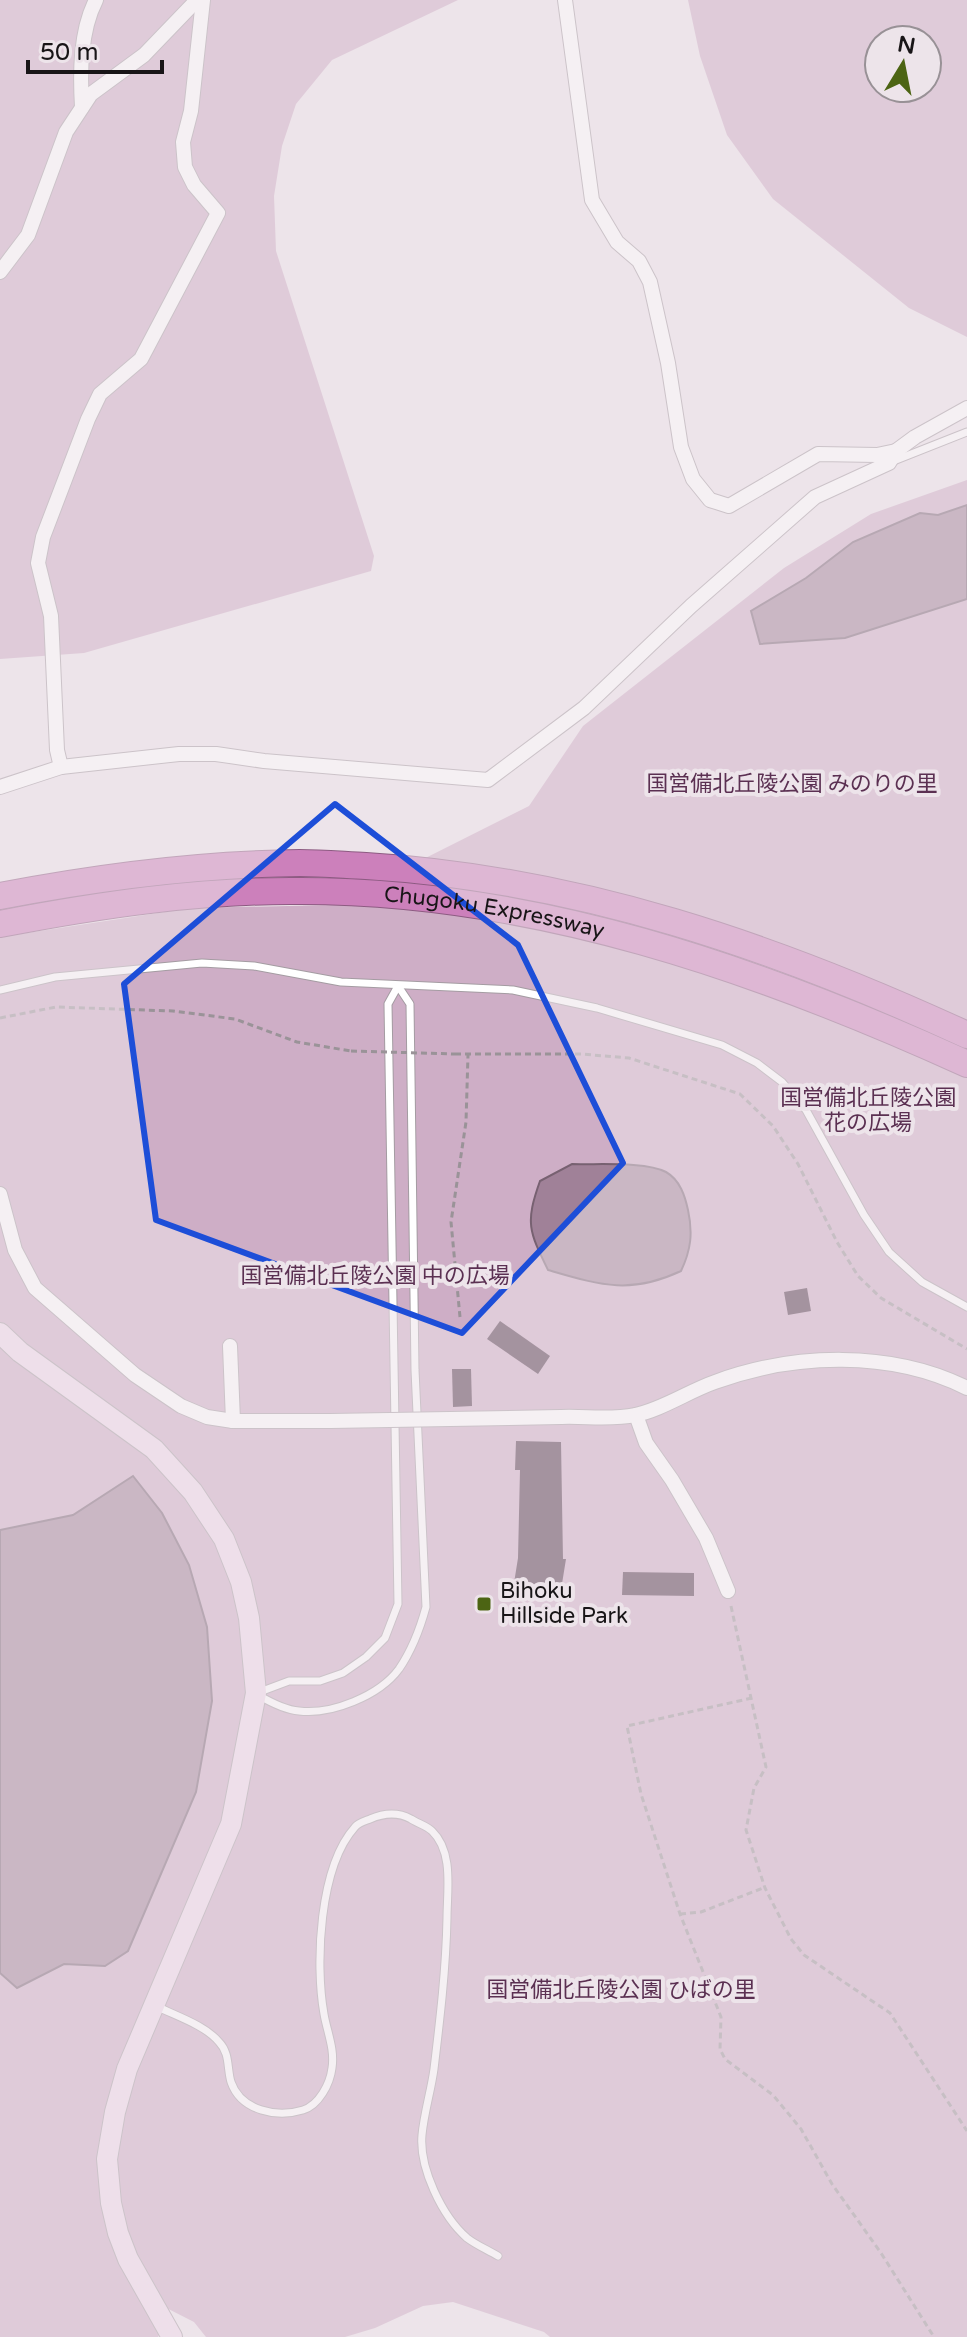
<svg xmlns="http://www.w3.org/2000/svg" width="967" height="2337" font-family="'Varela Round','Noto Sans JP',sans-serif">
<rect width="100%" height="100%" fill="#ede4ea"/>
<!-- green -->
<g fill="#ceaec6" fill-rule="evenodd">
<polygon points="0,0 458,0 332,60 296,104 282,146 274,196 276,251 374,556 371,571 84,653 0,659"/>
<path d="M688,0H967V337L909,308L773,199L727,135L700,56ZM879,40H927V88H879Z"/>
<polygon points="967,480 967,2337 550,2337 544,2332 453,2302 423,2306 375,2328 345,2337 206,2337 194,2322 137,2293 160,2333 158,2337 0,2337 0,937 191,908 332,905 529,806 583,726 784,568 871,514"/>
</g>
<!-- water -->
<g fill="#a08198" stroke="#776171" stroke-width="2">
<polygon points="967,505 967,599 845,638 760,644 751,611 806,578 853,542 920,513 938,515"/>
<path d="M572,1164C596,1165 646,1161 666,1172C680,1180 685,1196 688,1210C693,1233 691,1250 681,1271C630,1295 600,1285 548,1270C529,1231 525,1223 540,1181Z"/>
<polygon points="133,1476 162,1513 189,1565 207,1627 212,1701 196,1792 128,1951 105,1966 64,1964 17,1988 0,1973 0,1530 73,1515"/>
</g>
<!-- building -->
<g fill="#4d3246">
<polygon points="807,1288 811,1311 788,1315 784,1292"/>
<polygon points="500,1321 550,1356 538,1374 487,1339"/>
<polygon points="452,1369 471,1369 472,1406 453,1407"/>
<polygon points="516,1441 561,1442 563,1559 566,1559 561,1590 514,1583 518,1558 520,1470 515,1470"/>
<polygon points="623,1572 694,1573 694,1596 622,1595"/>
</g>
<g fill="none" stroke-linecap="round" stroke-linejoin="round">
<!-- lane casing -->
<g stroke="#a49ca2" stroke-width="9">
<g id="lane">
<polyline points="891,462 967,432"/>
<polyline points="0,990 55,977 202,963 254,966 341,982 513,990 597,1008 722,1045 757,1063 782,1082 806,1110 864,1215 889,1252 922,1282 967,1307"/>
<polyline points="257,1693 289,1681 320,1681 343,1673 366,1657 385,1638 398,1604 388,1004 398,986"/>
<path d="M258,1695C270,1702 285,1710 299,1711C331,1715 379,1696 399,1669C412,1650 420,1629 426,1607L415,1370L410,1004L398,986"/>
<path d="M156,2006C176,2016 205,2025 219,2042C230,2053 227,2069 231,2082C241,2111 277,2118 303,2110C319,2105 330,2084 332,2068C335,2049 327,2032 324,2014C315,1964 319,1867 355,1827C358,1823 365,1821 370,1819C384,1813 398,1812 411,1819C417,1823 427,1826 432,1831C454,1852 447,1891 447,1918C446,1969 440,2019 434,2069C431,2091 424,2113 422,2135C419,2168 442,2216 467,2238C476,2245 488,2250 498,2256"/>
</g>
</g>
<!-- street casing -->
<g stroke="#a49ca2" stroke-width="16">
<g id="street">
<path d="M82,107C80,73 80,31 96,0"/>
<polyline points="0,272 28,235 66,132 91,94 144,55 197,0"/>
<polyline points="896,451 915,437 967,408"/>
<polyline points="61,767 57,750 51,616 38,563 43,537 88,419 100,394 141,359 218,213 194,185 185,167 183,142 191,111 203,0"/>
<polyline points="0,787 61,767 179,754 216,754 264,761 488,780 584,708 691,606 815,497 889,463 896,451 877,455 818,454 729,506 710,500 693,479 681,447 668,363 650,282 639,261 617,242 592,200 565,0"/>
<polyline points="0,1194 15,1250 35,1288 135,1375 181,1406 207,1417 233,1421 330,1421"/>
<polyline points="230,1346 233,1421"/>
<polyline points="636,1415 646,1443 672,1480 706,1538 728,1591"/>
<path d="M561,1417C585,1416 612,1420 635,1415C661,1410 689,1391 715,1382C794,1353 891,1350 967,1388"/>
</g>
</g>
<!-- secondary casing -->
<g stroke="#a49ca2" stroke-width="22">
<polyline id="secondary" points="0,1333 20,1352 154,1449 193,1492 224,1539 241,1582 249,1618 256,1693 231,1824 127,2069 115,2112 107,2159 111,2203 118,2233 128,2259 172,2337"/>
</g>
<!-- highway casing -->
<g stroke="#8d5b82" stroke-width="28">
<g id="highway">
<path d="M0,896C99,877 198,864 300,863C322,863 344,865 366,866C579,879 774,946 967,1035"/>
<path id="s1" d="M0,924C99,905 199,890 300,891C534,891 756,968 967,1064"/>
</g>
</g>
<!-- path -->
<g stroke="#9a9398" stroke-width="3" stroke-dasharray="6 4" stroke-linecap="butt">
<polyline points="0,1018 56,1007 173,1011 235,1019 297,1042 351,1051"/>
<polyline points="455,1054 581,1054 629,1058 740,1094 773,1126 798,1164 837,1242 858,1276 881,1298 967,1349"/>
<polyline points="460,1317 451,1222 466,1122 468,1055"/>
<polyline points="731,1606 766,1767 754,1788 746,1830 765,1888 791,1939 804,1955 890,2013 967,2131"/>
<polyline points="752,1698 627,1726 641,1794 680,1914 721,2017 720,2049 725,2059 773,2095 801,2129 832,2184 881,2253 934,2337"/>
<polyline points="680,1914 701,1912 763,1888"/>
</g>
<!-- lane -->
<use href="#lane" stroke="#fff" stroke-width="7"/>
<!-- street -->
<use href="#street" stroke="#fff" stroke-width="14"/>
<!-- secondary -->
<use href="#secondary" stroke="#f0d9eb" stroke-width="20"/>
<!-- highway -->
<use href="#highway" stroke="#cc80bb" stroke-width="26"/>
<!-- street-bridge casing -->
<g stroke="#a49ca2" stroke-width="16" stroke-linecap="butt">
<polyline id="street-bridge" points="330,1421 561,1417"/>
</g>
<!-- path-bridge -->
<polyline stroke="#9a9398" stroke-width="3" stroke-dasharray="6 4" stroke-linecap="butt" points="351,1051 455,1054"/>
<!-- street-bridge -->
<use href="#street-bridge" stroke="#fff" stroke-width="14"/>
</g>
<!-- marked area -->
<path d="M0 0H967V2337H0ZM335,804L518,945L623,1163L462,1333L156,1220L124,984Z" fill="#ede4ea" fill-opacity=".55" fill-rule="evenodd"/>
<path fill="none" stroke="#1d4ed8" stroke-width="6" stroke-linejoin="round" d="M335,804L518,945L623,1163L462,1333L156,1220L124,984Z"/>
<!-- markers -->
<rect fill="#4c6413" stroke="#ede4ea" stroke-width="3" x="476" y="1596" width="16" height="16" rx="4"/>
<g text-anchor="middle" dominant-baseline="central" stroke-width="8" stroke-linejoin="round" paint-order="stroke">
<!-- park labels -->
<g font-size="22" fill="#5b3052" stroke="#ede4ea">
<text x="792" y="784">国営備北丘陵公園 みのりの里</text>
<text x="868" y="1098">国営備北丘陵公園<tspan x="868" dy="25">花の広場</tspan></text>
<text x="375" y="1276">国営備北丘陵公園 中の広場</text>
<text x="621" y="1990">国営備北丘陵公園 ひばの里</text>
</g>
<!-- street labels -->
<g font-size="22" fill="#181517" stroke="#ede4ea">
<text stroke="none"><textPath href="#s1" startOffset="498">Chugoku Expressway</textPath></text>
</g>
<!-- poi labels -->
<g font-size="22" fill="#181517" stroke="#ede4ea" text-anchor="start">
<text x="500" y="1591">Bihoku<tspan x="500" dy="25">Hillside Park</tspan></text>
</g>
</g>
<!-- north arrow -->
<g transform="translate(903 64) rotate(10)"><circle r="38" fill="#ede4ea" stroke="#989196" stroke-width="2"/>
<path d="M0-6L14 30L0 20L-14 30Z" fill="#4c6413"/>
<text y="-12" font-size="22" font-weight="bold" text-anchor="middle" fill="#181517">N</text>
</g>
<!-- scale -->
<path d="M28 60v12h134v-12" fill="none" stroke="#181517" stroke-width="4"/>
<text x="40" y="60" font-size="24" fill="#181517" stroke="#ede4ea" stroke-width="6" paint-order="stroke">50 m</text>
</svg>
